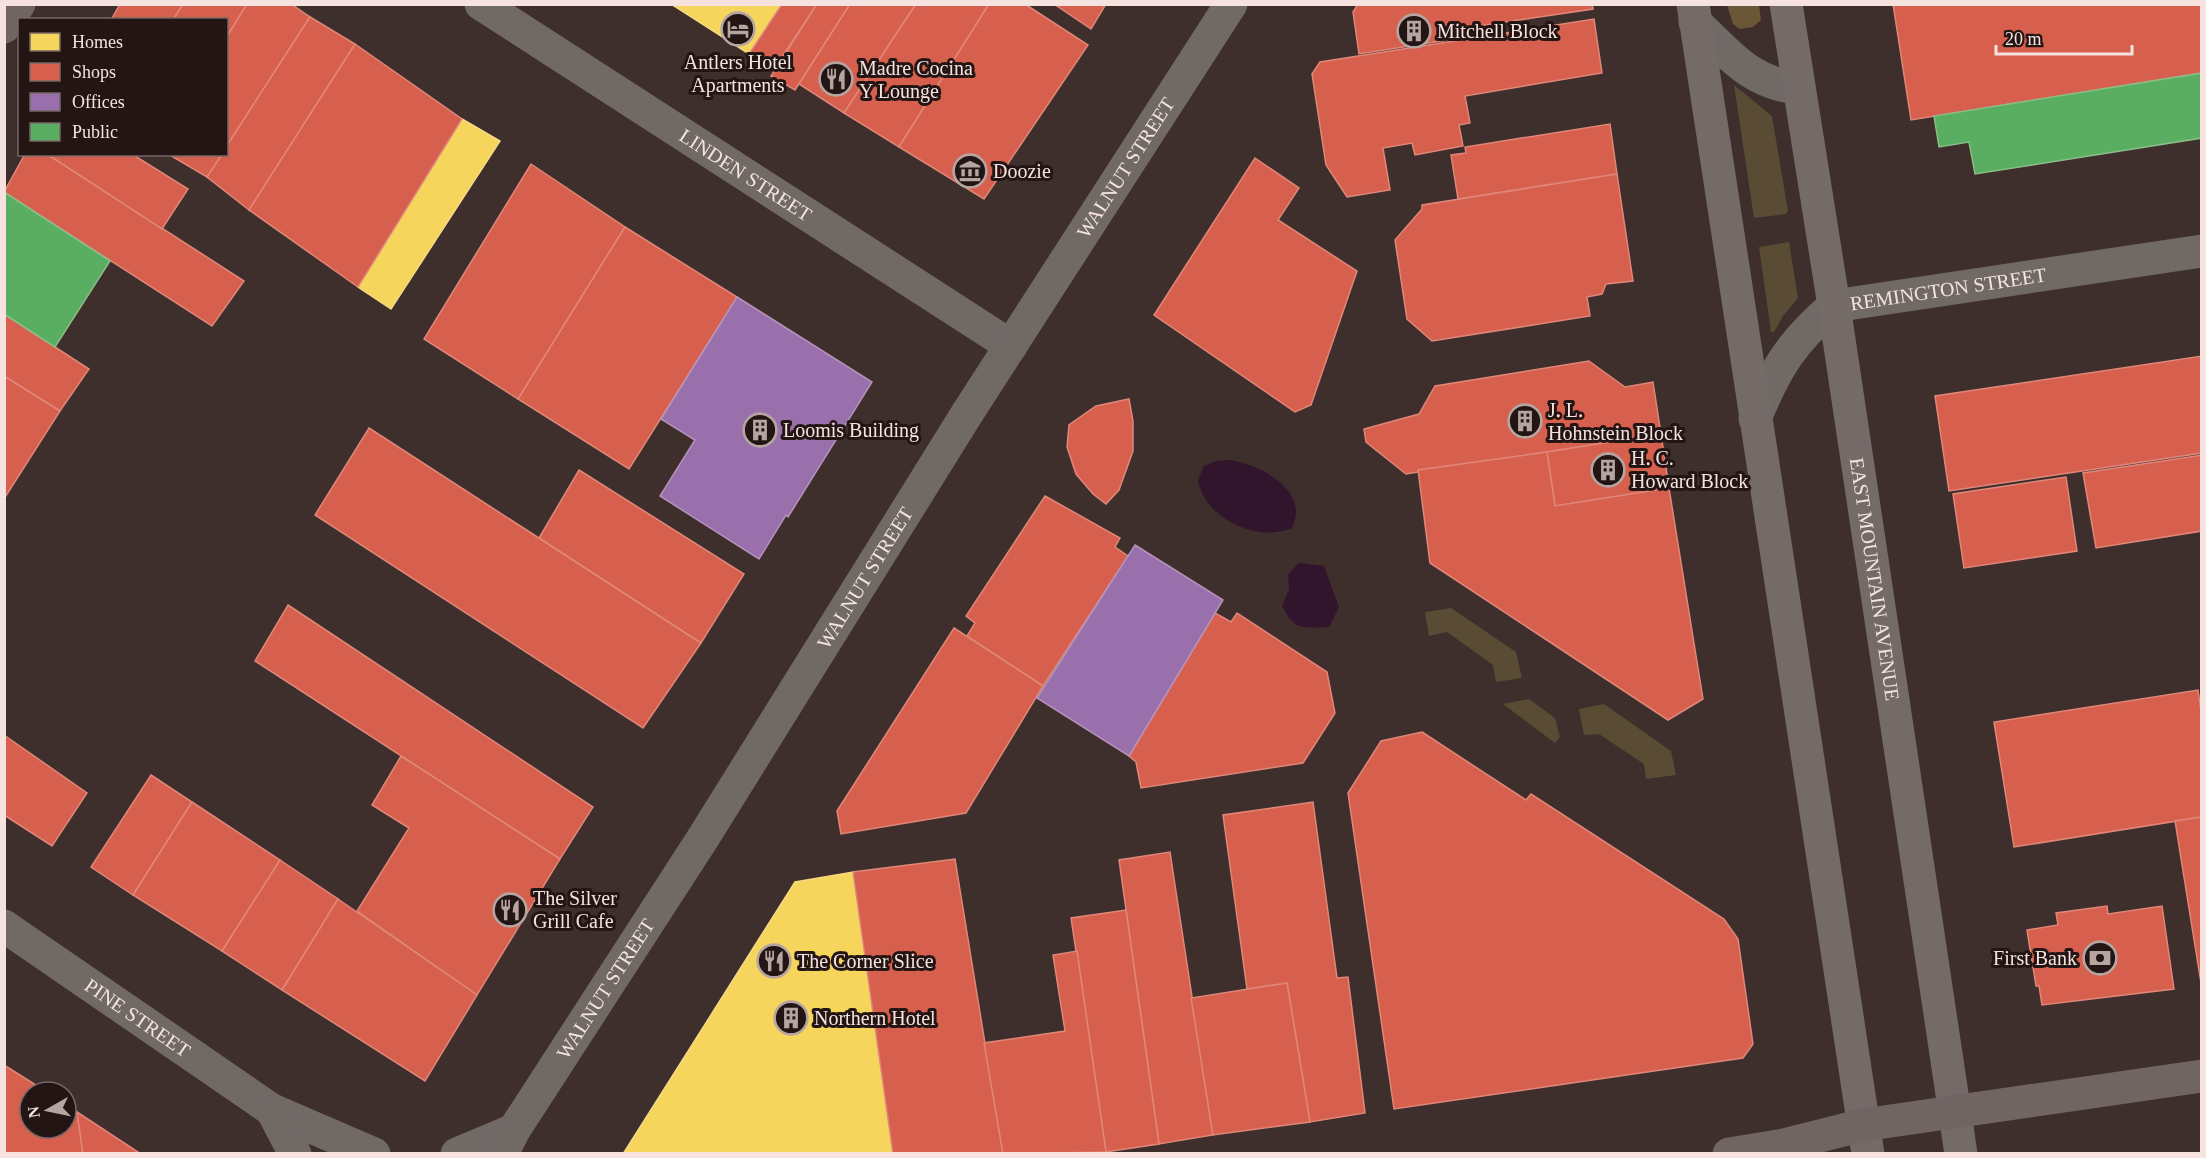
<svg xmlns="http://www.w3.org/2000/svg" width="2206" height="1158" font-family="'Times New Roman',serif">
<rect width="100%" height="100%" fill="#3e2e2c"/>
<!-- green -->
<g fill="#5a4b34">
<polygon points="1734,85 1772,116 1788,211 1786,214 1754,218"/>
<polygon points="1789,242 1798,298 1783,316 1774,332 1771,332 1759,247"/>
<polygon points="1451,608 1516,652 1522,678 1496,682 1493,665 1447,632 1429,636 1425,612"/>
<polygon points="1529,699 1555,718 1560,737 1555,743 1503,704"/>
<polygon points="1604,704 1671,751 1676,775 1646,779 1644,764 1599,734 1584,735 1579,709"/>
</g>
<!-- forest -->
<polygon fill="#695736" points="1727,5 1759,5 1761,20 1753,27 1740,29 1733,24"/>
<!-- water -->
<g fill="#30152c">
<path d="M1230,460C1262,465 1310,491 1292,528C1257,543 1204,518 1198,480L1204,466L1216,461Z"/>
<path d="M1299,563L1324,566L1339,607L1329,627C1302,628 1295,631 1282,606L1289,589L1288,574Z"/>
</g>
<!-- homes -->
<g fill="#f6d55c" stroke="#f6d984" stroke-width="1.5">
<polygon points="671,4 782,4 749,54"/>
<polygon points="462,119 500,141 391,309 358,287"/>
<polygon points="853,872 893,1154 623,1154 795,882"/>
</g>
<!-- shops -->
<g fill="#d6604d" stroke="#e08779" stroke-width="1.5">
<polygon points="120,4 183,4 173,20 111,20"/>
<polygon points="183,4 247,4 226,38 226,20 173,20"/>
<polygon points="247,4 291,4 310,17 226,147 226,38"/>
<polygon points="782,4 817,4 774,69 749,54"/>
<polygon points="817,4 850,4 795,90 771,76"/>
<polygon points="850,4 916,4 844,113 799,84"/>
<polygon points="916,4 989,4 899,147 844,113"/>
<polygon points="989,4 1025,4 1088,45 984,199 899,147"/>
<polygon points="1054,4 1106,4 1091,29"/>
<polygon points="1358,4 1592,4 1593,9 1472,27 1473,36 1359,54 1353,12"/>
<polygon points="1893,4 2202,4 2202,73 1911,120"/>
<polygon points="310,17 355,44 249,210 207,177 222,154 226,154 226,147"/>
<polygon points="1594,19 1602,73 1465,96 1470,123 1459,125 1463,146 1415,155 1412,143 1383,148 1390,190 1347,197 1326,165 1312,74 1320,62"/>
<polygon points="355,44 462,119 358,287 249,210"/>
<polygon points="1610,124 1617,174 1458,199 1451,155 1466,153 1465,147"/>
<polygon points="25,154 47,154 244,281 212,326 4,192"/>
<polygon points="47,154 132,154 188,189 162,229"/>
<polygon points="168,154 222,154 207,177"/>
<polygon points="1255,158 1299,188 1278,220 1357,271 1311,405 1295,412 1154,315"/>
<polygon points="531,164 625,227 518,399 424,339"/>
<polygon points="1617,174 1633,281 1606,284 1602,294 1587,297 1590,316 1432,341 1407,319 1395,240 1422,209 1422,205"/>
<polygon points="625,227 737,297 629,469 518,399"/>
<polygon points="4,314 89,369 60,411 4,376"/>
<polygon points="2202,356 2202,453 1949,491 1935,396"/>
<polygon points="1589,361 1625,387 1653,382 1661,434 1406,474 1366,442 1364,429 1419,414 1435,386"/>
<polygon points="4,376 60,411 4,499"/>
<polygon points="1129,399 1133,421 1133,451 1119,490 1106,504 1093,494 1076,474 1067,447 1069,425 1096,406"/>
<polygon points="369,428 701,643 643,728 315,515"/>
<polygon points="1661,434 1669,488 1555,506 1547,452"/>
<polygon points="1547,452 1555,506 1669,488 1703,699 1668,720 1430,563 1418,470"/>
<polygon points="2202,455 2202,531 2096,548 2083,473"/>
<polygon points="579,470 744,574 701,643 539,538"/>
<polygon points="2066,477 2077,551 1964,568 1953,494"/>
<polygon points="1045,496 1120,538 1115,547 1128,556 1043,686 967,636 975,623 966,616"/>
<polygon points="288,605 593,807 560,859 255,661"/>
<polygon points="1215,613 1231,622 1237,613 1327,672 1335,713 1303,763 1141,788 1136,762 1129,756"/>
<polygon points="954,628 1043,686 966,813 841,834 837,811"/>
<polygon points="2198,690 2202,718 2202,817 2014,847 1994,722"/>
<polygon points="1422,732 1526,800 1531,794 1724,919 1738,939 1753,1044 1743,1058 1394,1109 1348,793 1381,741"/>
<polygon points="4,735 87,793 52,846 4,815"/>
<polygon points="401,756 560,859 477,995 357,911 409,828 372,805"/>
<polygon points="151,775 192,802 133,895 91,867"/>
<polygon points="192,802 280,860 222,951 133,895"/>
<polygon points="1313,802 1337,978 1348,977 1365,1113 1310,1122 1287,983 1247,989 1223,815"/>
<polygon points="2202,817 2202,982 2201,983 2175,821"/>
<polygon points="1170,852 1213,1135 1159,1144 1119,860"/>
<polygon points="955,859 1003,1154 893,1154 853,872"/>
<polygon points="280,860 338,899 282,990 222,951"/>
<polygon points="338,899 477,995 425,1081 282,990"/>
<polygon points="2107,906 2108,914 2162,906 2174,989 2042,1005 2039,986 2036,986 2027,930 2058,925 2056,913"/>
<polygon points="1126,910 1159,1144 1106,1152 1071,918"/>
<polygon points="1077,951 1106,1152 1003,1154 984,1043 1065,1031 1053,955"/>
<polygon points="1287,983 1310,1122 1213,1135 1191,998"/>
<polygon points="4,1065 47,1092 30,1092 30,1128 66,1128 66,1104 77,1112 83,1154 4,1154"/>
<polygon points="77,1112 141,1154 83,1154"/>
</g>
<!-- offices -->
<g fill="#9970ab" stroke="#b592bb" stroke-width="1.5">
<polygon points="737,297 872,382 788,517 786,515 759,559 660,496 695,440 661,419"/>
<polygon points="1135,545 1223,600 1129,756 1037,698"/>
</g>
<!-- public -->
<g fill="#5aae61" stroke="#89be87" stroke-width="1.5">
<polygon points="2202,73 2202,138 1975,174 1969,142 1939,147 1934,116"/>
<polygon points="4,192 110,261 55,347 4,314"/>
</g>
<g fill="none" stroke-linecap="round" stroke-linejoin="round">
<!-- street -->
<g stroke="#706966" stroke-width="33">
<path id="s1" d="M481,4L1011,346"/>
<path d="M1695,22C1731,56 1748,81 1799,89"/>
<path id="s2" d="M1755,419C1775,369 1792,341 1834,306L2202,251"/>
<path id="s3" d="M4,926L272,1110L374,1154"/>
<polyline points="272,1110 295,1154"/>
<polyline points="457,1154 514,1130"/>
<path id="s4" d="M502,1154L514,1130L703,838L968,412L1231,4"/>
</g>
<!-- secondary -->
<g stroke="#746a68" stroke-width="33">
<polyline points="1693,4 1868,1154"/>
<path id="s5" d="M1786,4L1834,306L1961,1154"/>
</g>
<!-- highway -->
<g stroke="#716563" stroke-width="33">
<polyline points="4,27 19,4"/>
<polyline points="1729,1154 1784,1145 1863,1125 2202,1076"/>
</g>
</g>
<!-- icons -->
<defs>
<g id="hotel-ring" transform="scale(1.725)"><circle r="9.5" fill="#221513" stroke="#b6a4a1" stroke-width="1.5"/><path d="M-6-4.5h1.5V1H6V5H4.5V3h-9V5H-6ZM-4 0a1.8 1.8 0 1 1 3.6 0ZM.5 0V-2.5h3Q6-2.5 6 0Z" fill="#b6a4a1"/></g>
<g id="building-ring" transform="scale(1.725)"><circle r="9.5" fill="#221513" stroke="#b6a4a1" stroke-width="1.5"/><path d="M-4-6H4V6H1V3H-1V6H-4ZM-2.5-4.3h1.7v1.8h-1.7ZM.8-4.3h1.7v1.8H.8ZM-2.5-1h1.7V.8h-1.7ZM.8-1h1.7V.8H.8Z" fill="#b6a4a1"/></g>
<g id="restaurant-ring" transform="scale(1.725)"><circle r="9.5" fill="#221513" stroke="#b6a4a1" stroke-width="1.5"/><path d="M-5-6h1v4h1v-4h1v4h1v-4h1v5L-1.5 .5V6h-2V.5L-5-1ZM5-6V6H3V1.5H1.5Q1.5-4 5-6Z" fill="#b6a4a1"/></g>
<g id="museum-ring" transform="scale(1.725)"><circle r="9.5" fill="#221513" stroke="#b6a4a1" stroke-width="1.5"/><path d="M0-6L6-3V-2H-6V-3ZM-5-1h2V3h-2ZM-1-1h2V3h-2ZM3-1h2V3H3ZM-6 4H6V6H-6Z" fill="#b6a4a1"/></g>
<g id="bank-ring" transform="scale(1.725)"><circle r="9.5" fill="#221513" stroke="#b6a4a1" stroke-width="1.5"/><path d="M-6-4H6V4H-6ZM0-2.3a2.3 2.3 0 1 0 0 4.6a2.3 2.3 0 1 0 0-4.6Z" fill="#b6a4a1"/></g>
</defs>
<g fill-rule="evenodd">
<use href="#hotel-ring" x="738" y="29"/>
<use href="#building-ring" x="1414" y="31"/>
<use href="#restaurant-ring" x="836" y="79"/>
<use href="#museum-ring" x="970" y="171"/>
<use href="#building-ring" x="1525" y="421"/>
<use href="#building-ring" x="760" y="430"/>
<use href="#building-ring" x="1608" y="470"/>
<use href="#restaurant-ring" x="510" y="910"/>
<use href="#bank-ring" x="2100" y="958"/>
<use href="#restaurant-ring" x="774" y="961"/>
<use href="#building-ring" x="791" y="1018"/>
</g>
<g text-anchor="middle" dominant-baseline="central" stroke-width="6" stroke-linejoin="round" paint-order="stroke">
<!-- poi labels -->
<g font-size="20" fill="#f6e3e0" stroke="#221513" text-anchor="start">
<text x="1437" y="31">Mitchell Block</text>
<text x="738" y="62" text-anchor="middle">Antlers Hotel<tspan x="738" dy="23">Apartments</tspan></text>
<text x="859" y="68">Madre Cocina<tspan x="859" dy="23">Y Lounge</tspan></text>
<text x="993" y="171">Doozie</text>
<text x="1548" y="410">J. L.<tspan x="1548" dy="23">Hohnstein Block</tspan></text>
<text x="783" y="430">Loomis Building</text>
<text x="1631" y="458">H. C.<tspan x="1631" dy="23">Howard Block</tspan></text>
<text x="533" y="898">The Silver<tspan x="533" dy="23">Grill Cafe</tspan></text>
<text x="2077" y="958" text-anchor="end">First Bank</text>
<text x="797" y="961">The Corner Slice</text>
<text x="814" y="1018">Northern Hotel</text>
</g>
<!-- street labels -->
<g font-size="20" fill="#f6e3e0" stroke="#221513">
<text stroke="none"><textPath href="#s4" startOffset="1167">WALNUT STREET</textPath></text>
<text stroke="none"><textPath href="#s1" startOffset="315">LINDEN STREET</textPath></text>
<text stroke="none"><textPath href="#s2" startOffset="255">REMINGTON STREET</textPath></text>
<text stroke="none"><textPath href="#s4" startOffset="681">WALNUT STREET</textPath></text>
<text stroke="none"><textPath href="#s5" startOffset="582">EAST MOUNTAIN AVENUE</textPath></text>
<text stroke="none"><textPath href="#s4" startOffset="195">WALNUT STREET</textPath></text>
<text stroke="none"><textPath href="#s3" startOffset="162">PINE STREET</textPath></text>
</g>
</g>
<!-- border -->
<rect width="2206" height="1158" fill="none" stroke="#f6e3e0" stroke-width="12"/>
<!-- legend -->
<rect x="18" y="18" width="210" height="138" fill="#221513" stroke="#776765" stroke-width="1.5"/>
<rect x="30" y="33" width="30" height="18" fill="#f6d55c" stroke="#776765" stroke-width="1.5"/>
<text x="72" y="48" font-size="18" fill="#f6e3e0">Homes</text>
<rect x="30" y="63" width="30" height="18" fill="#d6604d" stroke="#776765" stroke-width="1.5"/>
<text x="72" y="78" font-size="18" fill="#f6e3e0">Shops</text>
<rect x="30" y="93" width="30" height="18" fill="#9970ab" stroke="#776765" stroke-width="1.5"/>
<text x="72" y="108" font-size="18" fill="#f6e3e0">Offices</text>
<rect x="30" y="123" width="30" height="18" fill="#5aae61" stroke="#776765" stroke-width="1.5"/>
<text x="72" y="138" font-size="18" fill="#f6e3e0">Public</text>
<!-- north arrow -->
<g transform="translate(48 1110) rotate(261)"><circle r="28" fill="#221513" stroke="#776765" stroke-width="1.5"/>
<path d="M0-4.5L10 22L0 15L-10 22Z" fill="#b6a4a1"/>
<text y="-9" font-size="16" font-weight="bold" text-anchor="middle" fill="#f6e3e0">N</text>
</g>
<!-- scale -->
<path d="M1996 45v9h136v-9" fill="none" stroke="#f6e3e0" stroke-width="3"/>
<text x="2005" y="45" font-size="18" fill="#f6e3e0" stroke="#221513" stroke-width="4.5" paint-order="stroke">20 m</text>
</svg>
